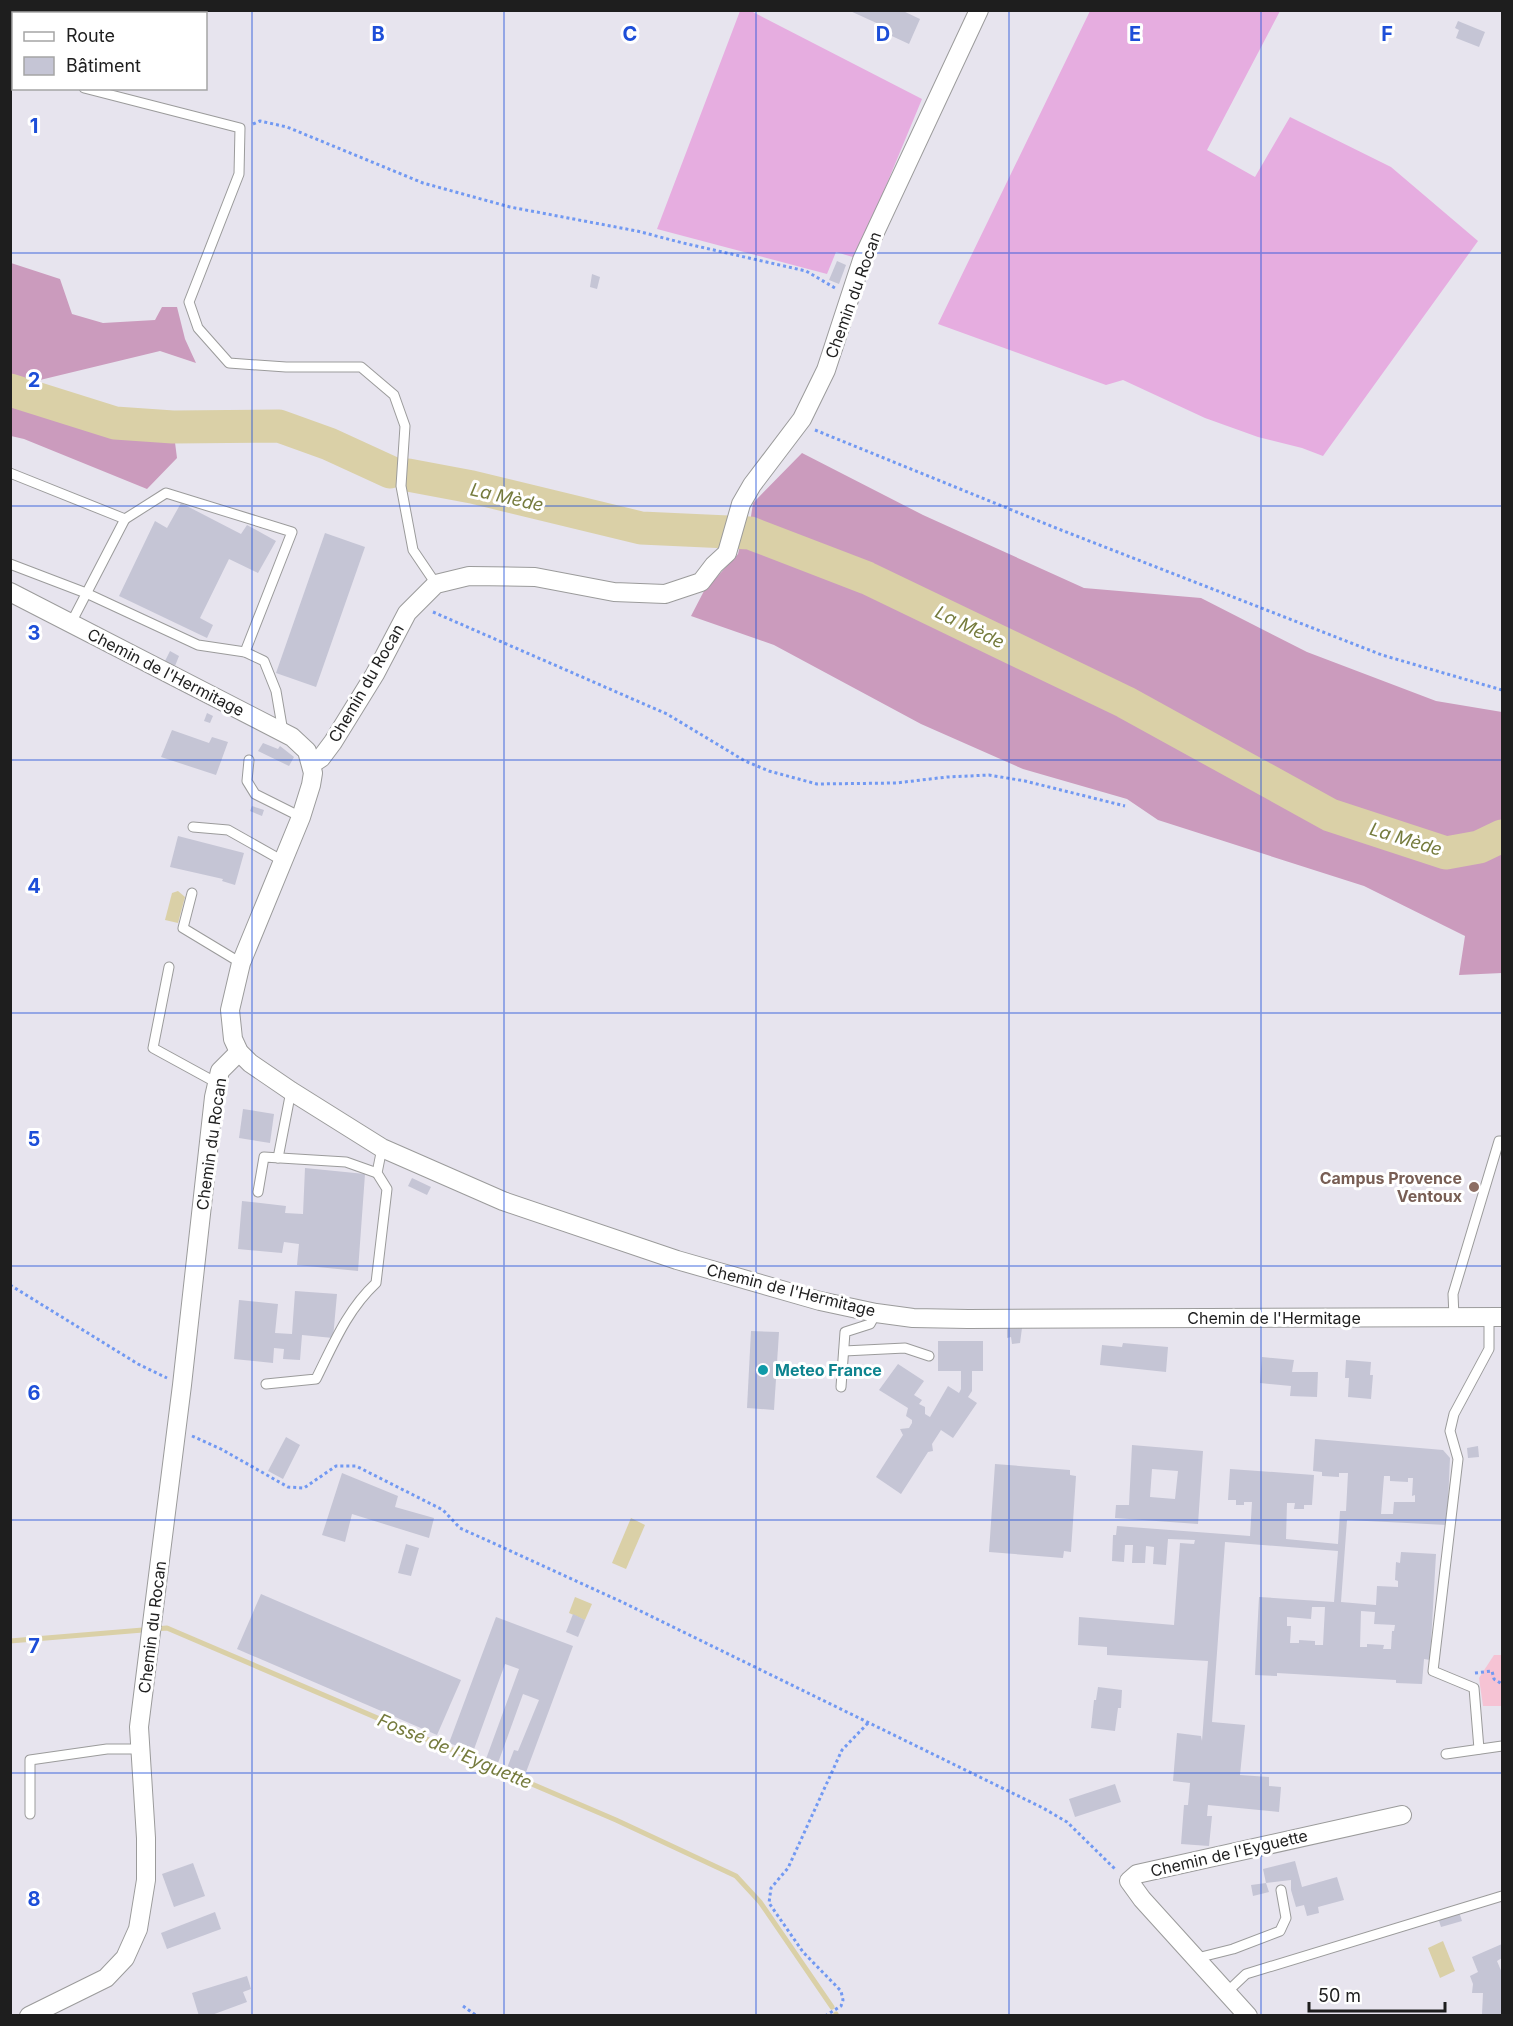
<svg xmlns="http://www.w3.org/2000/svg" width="1513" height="2026" font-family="Inter,sans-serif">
<rect width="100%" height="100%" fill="#e7e4ee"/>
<!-- grass -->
<g fill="#e6ade0">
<polygon points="740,11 751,11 922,99 856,258 836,252 827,274 657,229"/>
<polygon points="1090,11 1280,11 1207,150 1255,177 1290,117 1391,167 1478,241 1323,456 1302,448 1258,437 1205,418 1123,380 1106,385 938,324"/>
</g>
<!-- forest -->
<g fill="#cb9bbd">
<polygon points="11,263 60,279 72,314 103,323 155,320 162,307 177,307 185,339 196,363 160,351 11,387"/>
<polygon points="10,390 115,423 173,427 177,458 147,489 24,439 11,436"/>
<polygon points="802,453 923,515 1084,588 1201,598 1307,652 1436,701 1502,712 1502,830 1478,839 1447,846 1333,810 1123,691 867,569 750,523 753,503"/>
<polygon points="741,541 755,541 875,588 1127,711 1331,823 1447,861 1488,853 1502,847 1502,973 1459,975 1465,936 1364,886 1158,820 1127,799 1023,769 921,724 774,645 691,616 704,591 738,554"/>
</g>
<!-- park -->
<polygon fill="#f6c3d4" points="1494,1655 1502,1655 1502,1706 1483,1706 1479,1678"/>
<!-- water -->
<g fill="#dad0a7">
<polygon points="178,891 185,897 178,923 165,920 172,893"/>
<polygon points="631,1518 645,1525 626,1569 612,1563"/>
<polygon points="575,1597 592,1604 585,1620 569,1613"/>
<polygon points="1443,1941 1455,1971 1440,1978 1428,1948"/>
</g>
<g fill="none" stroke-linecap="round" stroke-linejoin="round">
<!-- stream -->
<g stroke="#dad0a7" stroke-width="5">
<polyline points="10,1641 167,1628 616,1820 736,1876 760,1902 832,2007"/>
<polyline points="836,2014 837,2016"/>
</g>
<!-- river -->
<g stroke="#dad0a7" stroke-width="33">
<polyline points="10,390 115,423 173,427 279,426 329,444 390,472"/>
<polyline points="408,475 472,487 641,528 750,533 867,578 1125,702 1330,815 1446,853 1479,847 1502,836"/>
</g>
</g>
<!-- building -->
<g fill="#c5c5d5" fill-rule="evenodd">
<polygon points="848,10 901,10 920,19 909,44 881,31 883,26"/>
<polygon points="1458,21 1485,32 1479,47 1456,38 1459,30 1455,28"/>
<polygon points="837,261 846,265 839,284 829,280"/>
<polygon points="592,274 600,277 597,289 590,287"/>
<polygon points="181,503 241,534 247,525 276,541 258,573 229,559 200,618 213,625 207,638 119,596 155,521 167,528"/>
<polygon points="325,533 365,547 316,687 276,673"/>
<polygon points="170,651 179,656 175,666 165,661"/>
<polygon points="207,713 213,716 210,723 204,721"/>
<polygon points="172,730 209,743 212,737 228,742 216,775 161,757"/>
<polygon points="263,743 278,749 280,746 294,757 289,766 258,751"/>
<polygon points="252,806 264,810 262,816 250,811"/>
<polygon points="178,836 244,853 235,885 222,881 223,879 170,867"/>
<polygon points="243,1109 274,1114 270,1143 239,1138"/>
<polygon points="305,1168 365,1174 358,1271 297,1265 299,1244 284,1242 282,1253 238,1249 242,1201 286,1206 285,1213 303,1214"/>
<polygon points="412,1178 431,1187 427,1195 408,1186"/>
<polygon points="295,1291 337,1294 333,1338 302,1335 300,1360 283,1359 284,1349 274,1348 273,1363 234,1359 239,1300 278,1304 275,1333 292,1334"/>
<polygon points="1022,1328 1020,1343 1012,1344 1011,1337 1007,1338 1007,1329"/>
<polygon points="751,1331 779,1332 774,1410 747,1408"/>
<polygon points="938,1341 983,1341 983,1371 972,1371 972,1391 968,1397 977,1403 953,1438 941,1430 932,1444 933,1451 928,1452 901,1494 876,1477 903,1435 900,1429 909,1428 912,1423 912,1420 906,1416 908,1408 879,1390 898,1364 924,1381 914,1395 922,1400 919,1404 925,1407 925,1414 930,1417 948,1386 959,1393 961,1389 961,1371 938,1371"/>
<polygon points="1123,1343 1168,1347 1166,1372 1100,1365 1102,1345 1122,1347"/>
<polygon points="1262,1357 1294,1360 1292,1372 1318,1372 1317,1397 1290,1396 1291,1386 1260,1383"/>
<polygon points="1346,1360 1371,1362 1370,1375 1373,1375 1371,1399 1348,1397 1349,1378 1345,1378"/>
<polygon points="286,1437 300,1445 283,1479 268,1471"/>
<path d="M1315,1439L1443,1450L1450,1458L1447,1525L1347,1520L1341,1602L1376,1605L1377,1586L1398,1587V1581L1395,1580L1396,1562L1400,1563L1401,1552L1436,1554L1430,1660L1424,1659L1422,1684L1396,1683V1680L1277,1673V1676L1255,1675L1259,1597L1334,1602L1338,1551L1225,1542L1212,1722L1245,1725L1240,1775L1269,1777V1786L1281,1787L1279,1812L1208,1805L1207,1816H1212L1209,1846L1181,1844L1184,1805H1188L1190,1783L1173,1781L1177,1733L1201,1736L1202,1741L1208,1661L1107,1655V1647L1078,1645L1079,1617L1174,1625L1180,1543L1194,1544L1195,1540L1168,1539L1166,1565L1153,1564L1154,1547L1146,1546L1145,1563H1132L1133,1545H1125L1124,1562L1112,1561L1113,1535H1116L1117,1526L1250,1536L1252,1502H1244V1505H1236V1500H1228L1230,1469L1314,1475L1312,1505H1304V1509H1294L1295,1503H1287L1286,1539L1338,1544L1340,1511H1346L1348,1473H1339V1477L1322,1476V1472L1313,1471ZM1384,1476H1390V1481L1408,1482V1478H1413L1412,1496L1415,1495V1502H1394L1393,1514H1381ZM1312,1607H1325L1323,1645H1315V1641L1299,1640V1643H1290L1291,1626H1287V1617L1311,1619ZM1361,1611L1375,1612L1374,1624L1395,1625L1394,1631H1392L1391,1649H1383L1384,1645L1367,1644V1647H1360Z"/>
<path d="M1132,1445L1203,1451L1198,1524L1115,1518L1116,1505H1129ZM1152,1469L1178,1471L1175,1499L1150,1497Z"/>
<polygon points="1478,1446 1479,1457 1468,1458 1467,1448"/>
<polygon points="995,1464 1070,1470 1070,1475 1076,1476 1071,1552 1064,1551 1063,1558 989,1552"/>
<polygon points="342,1473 398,1496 395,1507 434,1518 429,1538 352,1514 345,1542 322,1535"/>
<polygon points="406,1544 419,1548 411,1576 398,1573"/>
<polygon points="261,1594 461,1680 437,1735 237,1649"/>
<polygon points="573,1614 585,1620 578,1637 566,1632"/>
<polygon points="496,1617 573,1646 525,1775 507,1768 514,1750 518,1751 539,1700 523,1694 498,1763 486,1759 519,1669 505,1664 473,1752 449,1743"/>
<polygon points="1098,1687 1122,1690 1121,1708 1118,1708 1115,1731 1091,1728 1094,1700 1096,1700"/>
<polygon points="1115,1784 1121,1802 1075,1817 1069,1799"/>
<polygon points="1295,1861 1302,1887 1337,1877 1344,1900 1318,1907 1319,1913 1307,1916 1304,1905 1296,1907 1291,1890 1291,1880 1266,1883 1263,1869"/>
<polygon points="193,1863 205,1896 174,1907 162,1874"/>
<polygon points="1266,1883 1269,1892 1253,1896 1251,1885"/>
<polygon points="215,1912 221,1929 167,1949 161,1933"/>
<polygon points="1459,1912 1462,1921 1441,1927 1438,1918"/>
<polygon points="1502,1944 1502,1958 1497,1961 1502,1973 1502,2014 1482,2014 1483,1993 1472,1993 1473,1984 1470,1976 1478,1972 1472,1957"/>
<polygon points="247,1976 251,1989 243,1992 247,2002 209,2016 199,2016 192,1993"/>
</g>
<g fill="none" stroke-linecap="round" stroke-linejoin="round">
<!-- service casing -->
<g stroke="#9b9b9b" stroke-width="11">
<g id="service">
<polyline points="10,70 14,70"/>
<polyline points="84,88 240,128 239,174 189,302 198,328 229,363 286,367 361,367 394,395 405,426 401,486 413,550 436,584"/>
<polyline points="10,473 125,519 166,493 292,532 245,652"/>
<polyline points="10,564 86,593 198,645 245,652 264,661 276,691 283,732"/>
<polyline points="71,623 125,519"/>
<polyline points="249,760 247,781 255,794 301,817"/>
<polyline points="193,827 228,830 283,861"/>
<polyline points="192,893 183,928 241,963"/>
<polyline points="169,967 153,1048 217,1083"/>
<polyline points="278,1158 291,1091"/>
<polyline points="258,1192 264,1157 346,1162 377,1173"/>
<polyline points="1454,1317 1453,1294 1499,1141 1502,1141"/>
<polyline points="844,1351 905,1348 929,1356"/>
<path d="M266,1384L316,1379C333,1345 347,1310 376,1283L387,1189L377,1173L382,1148"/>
<polyline points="841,1387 845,1332 870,1324 876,1313"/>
<polyline points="1479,1749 1474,1688 1433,1671 1458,1459 1450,1431 1454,1414 1489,1349 1489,1317"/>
<polyline points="1446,1754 1502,1746"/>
<polyline points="30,1814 30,1760 107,1749 140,1749"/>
<polyline points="1197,1958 1233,1949 1280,1931 1286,1918 1281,1890"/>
<polyline points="1227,1992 1246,1974 1502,1896"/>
</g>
</g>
<!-- minor casing -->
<g stroke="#9b9b9b" stroke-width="20">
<g id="minor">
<polyline points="10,592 292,737 307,751 313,773 311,785 301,817 241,963 230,1010 233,1039 239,1052 250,1063 291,1091 382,1148 503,1201 677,1260 820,1301 876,1313 913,1318 968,1319 1502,1317"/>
<polyline points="312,764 321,758 333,742 375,674 407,613 436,584 469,576 535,577 614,592 665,594 701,582 714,565 727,553 741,504 752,485 802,419 826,370 862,260 979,10"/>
<polyline points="29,2016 106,1978 125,1958 138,1929 146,1880 146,1838 139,1727 182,1385 214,1097 220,1071 239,1052"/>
<polyline points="1248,2016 1142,1899 1129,1881 1137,1874 1402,1815"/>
</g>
</g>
<!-- path -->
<g stroke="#7299f2" stroke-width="3" stroke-dasharray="3 3" stroke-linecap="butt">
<polyline points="253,124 260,121 287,127 423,183 510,207 637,231 683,243 806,271 835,288"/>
<polyline points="815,430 1056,528 1382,655 1502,690"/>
<polyline points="433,612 667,714 745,761 769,771 817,784 896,783 947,777 989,775 1025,781 1125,806"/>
<polyline points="10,1285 138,1364 167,1378"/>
<polyline points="192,1436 221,1449 288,1487 304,1488 336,1466 356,1466 443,1510 460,1528 620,1601 1043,1808 1067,1822 1116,1870"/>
<polyline points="1475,1673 1492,1671 1494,1679 1502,1684"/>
<polyline points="463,2006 477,2016"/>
<polyline points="825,2016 841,2006 843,2000 841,1991 803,1952 769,1903 771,1888 788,1868 842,1750 869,1722"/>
</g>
<!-- service -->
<use href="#service" stroke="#fff" stroke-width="9"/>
<!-- minor -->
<use href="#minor" stroke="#fff" stroke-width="18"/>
</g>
<!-- grid -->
<path fill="none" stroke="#1d4ed8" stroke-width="1.5" stroke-opacity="0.55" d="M252,10V2016M504,10V2016M756,10V2016M1009,10V2016M1261,10V2016M10,253H1502M10,506H1502M10,760H1502M10,1013H1502M10,1266H1502M10,1520H1502M10,1773H1502"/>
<!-- markers -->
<circle fill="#8d6e63" stroke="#fff" stroke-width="2" cx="1474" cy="1187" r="6"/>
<circle fill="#0f9aa8" stroke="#fff" stroke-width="2" cx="763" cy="1370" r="6"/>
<g text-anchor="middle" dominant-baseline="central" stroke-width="6" stroke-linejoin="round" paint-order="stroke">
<!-- street labels -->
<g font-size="16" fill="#1e1e1e" stroke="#fff">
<text transform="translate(853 295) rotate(-70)">Chemin du Rocan</text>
<text transform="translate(166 672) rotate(27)">Chemin de l'Hermitage</text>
<text transform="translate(366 683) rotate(-60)">Chemin du Rocan</text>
<text transform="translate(211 1144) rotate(-82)">Chemin du Rocan</text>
<text transform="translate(791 1290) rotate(14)">Chemin de l'Hermitage</text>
<text x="1274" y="1318">Chemin de l'Hermitage</text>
<text transform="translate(152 1627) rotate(-83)">Chemin du Rocan</text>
<text transform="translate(1229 1853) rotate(-13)">Chemin de l'Eyguette</text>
</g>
<!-- education labels -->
<g font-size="16" font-weight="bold" fill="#785e54" stroke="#fff" text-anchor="end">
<text x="1462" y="1178">Campus Provence<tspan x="1462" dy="18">Ventoux</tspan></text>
</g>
<!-- culture labels -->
<g font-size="16" font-weight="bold" fill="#0d838f" stroke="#fff" text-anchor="start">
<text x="775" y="1370">Meteo France</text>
</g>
<!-- water labels -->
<g font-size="18" font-style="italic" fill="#757b3d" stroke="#fff">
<text transform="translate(507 497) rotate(13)">La Mède</text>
<text transform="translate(970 627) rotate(26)">La Mède</text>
<text transform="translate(1406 839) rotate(17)">La Mède</text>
<text transform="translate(455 1751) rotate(23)">Fossé de l'Eyguette</text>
</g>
</g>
<g font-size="20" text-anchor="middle" font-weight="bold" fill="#1d4ed8" stroke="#fff" stroke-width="6" stroke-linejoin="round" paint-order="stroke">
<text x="378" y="41">B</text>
<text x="630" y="41">C</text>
<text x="883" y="41">D</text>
<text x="1135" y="41">E</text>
<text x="1387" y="41">F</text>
<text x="34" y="133">1</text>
<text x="34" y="387">2</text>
<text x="34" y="640">3</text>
<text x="34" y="893">4</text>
<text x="34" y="1146">5</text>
<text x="34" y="1400">6</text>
<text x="34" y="1653">7</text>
<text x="34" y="1906">8</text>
</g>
<!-- border -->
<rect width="1513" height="2026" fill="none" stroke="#1e1e1e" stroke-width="24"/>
<!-- legend -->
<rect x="12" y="12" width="195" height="78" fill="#ffffff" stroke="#a5a5a5" stroke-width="1.5"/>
<rect x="24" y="32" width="30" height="9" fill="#ffffff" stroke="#a5a5a5" stroke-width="1.5"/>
<text x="66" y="42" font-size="18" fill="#1e1e1e">Route</text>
<rect x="24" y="57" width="30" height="18" fill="#c5c5d5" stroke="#a5a5a5" stroke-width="1.5"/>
<text x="66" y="72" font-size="18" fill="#1e1e1e">Bâtiment</text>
<!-- scale -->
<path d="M1309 2002v9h136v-9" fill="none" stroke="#1e1e1e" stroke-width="3"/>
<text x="1318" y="2002" font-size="18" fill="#1e1e1e" stroke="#ffffff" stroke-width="4.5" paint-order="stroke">50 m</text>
</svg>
